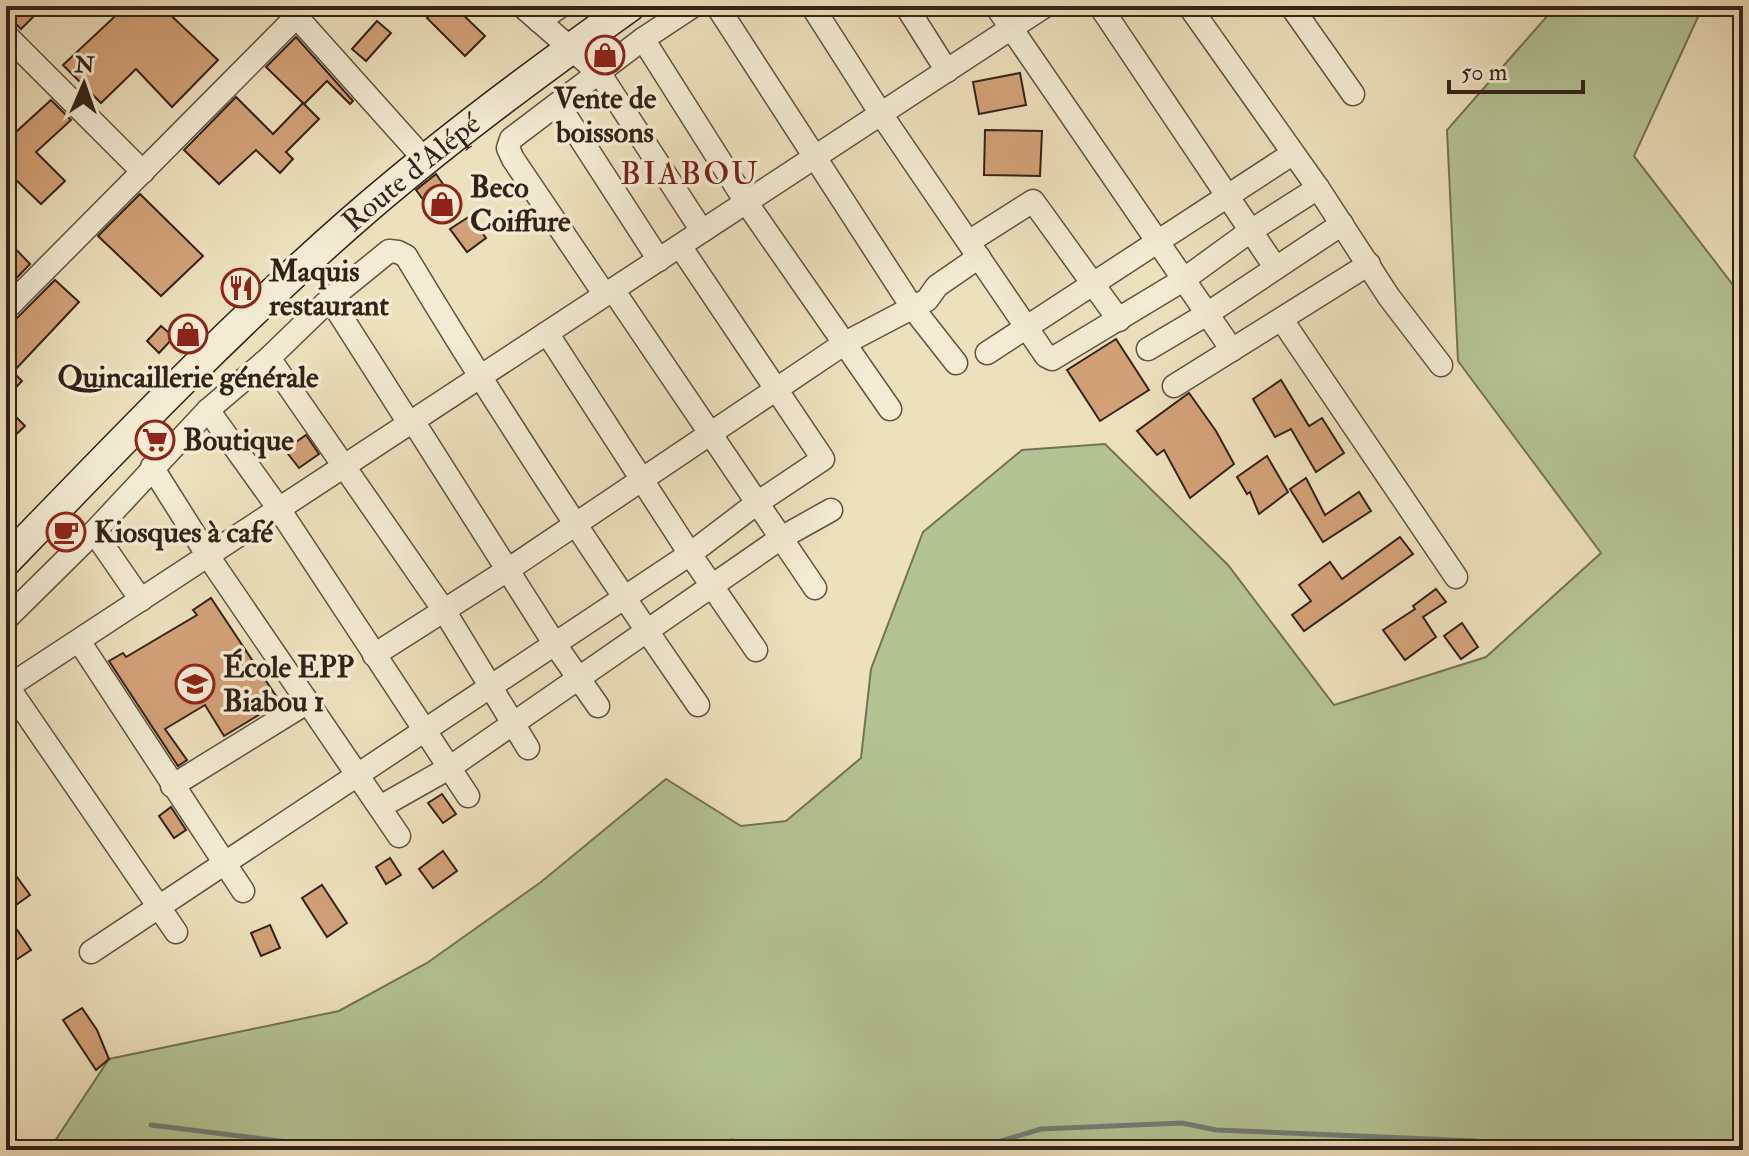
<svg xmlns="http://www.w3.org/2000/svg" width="1749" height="1156" font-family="'IM FELL Double Pica',serif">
<rect width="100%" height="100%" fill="#ede0bc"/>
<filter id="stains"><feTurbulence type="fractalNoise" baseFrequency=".0025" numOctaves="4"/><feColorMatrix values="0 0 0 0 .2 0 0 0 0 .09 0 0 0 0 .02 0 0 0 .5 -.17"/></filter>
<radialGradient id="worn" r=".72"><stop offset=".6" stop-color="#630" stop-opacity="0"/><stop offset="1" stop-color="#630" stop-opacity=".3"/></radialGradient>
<!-- green -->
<polygon fill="#b4c394" stroke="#747256" stroke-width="2" points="1556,6 1703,6 1634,156 1743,298 1743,1150 49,1150 109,1059 339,1011 427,963 541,882 666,779 741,826 786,821 861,758 871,669 923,532 1022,450 1105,444 1228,565 1334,705 1486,657 1601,553 1458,361 1447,130"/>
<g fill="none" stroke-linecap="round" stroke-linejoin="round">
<!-- stream -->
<g stroke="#717e76" stroke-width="5">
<polyline points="151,1125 296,1143 326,1150"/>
<polyline points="663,1150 732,1141 772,1150"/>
<polyline points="971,1150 1041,1129 1182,1123 1216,1130 1476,1141 1512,1150"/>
</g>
</g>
<!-- building -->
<g fill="#d3a178" stroke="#332218" stroke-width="2">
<polygon points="6,6 44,6 21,29 6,14"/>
<polygon points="126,6 161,6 218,60 172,107 136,69 101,103 63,65"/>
<polygon points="439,6 454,6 485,36 465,56 427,18"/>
<polygon points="377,21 391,33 366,61 352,49"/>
<polygon points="296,37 353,101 350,104 327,81 304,104 266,67"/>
<polygon points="1020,73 1026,105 979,114 973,82"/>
<polygon points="236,97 273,134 303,103 319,119 286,152 293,159 280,173 256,150 219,184 184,150"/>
<polygon points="51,100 71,120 36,152 65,181 41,204 16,180 6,190 6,120 17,131"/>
<polygon points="985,130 1042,131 1040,176 984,175"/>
<polygon points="436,174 445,187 425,202 416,190"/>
<polygon points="140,194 203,256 161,296 98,236"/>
<polygon points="470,216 486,238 467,252 450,229"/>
<polygon points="6,239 30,264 7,288 6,287"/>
<polygon points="55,280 79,302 13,372 22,381 6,398 6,325 16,319"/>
<polygon points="161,326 174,337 159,353 147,341"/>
<polygon points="1116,339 1149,390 1100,421 1067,370"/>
<polygon points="1281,380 1309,426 1322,418 1344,453 1316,472 1291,429 1275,437 1253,399"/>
<polygon points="1189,393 1216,431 1234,464 1190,498 1164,450 1157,455 1137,431"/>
<polygon points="6,407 25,426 6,444"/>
<polygon points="306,435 319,454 299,468 285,450"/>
<polygon points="1267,456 1288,492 1259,514 1250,492 1247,494 1237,477"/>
<polygon points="1306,478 1325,515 1359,492 1371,511 1323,542 1290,489"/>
<polygon points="1400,537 1413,554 1304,631 1292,615 1311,601 1299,585 1330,562 1342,579"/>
<polygon points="1436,589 1446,602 1423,617 1436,637 1405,660 1383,630 1415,609 1413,606"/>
<polygon points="211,598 280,702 224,736 205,705 165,729 187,760 178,766 109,661 123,653 126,657 197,615 193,610"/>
<polygon points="1462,623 1478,647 1461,659 1444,636"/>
<polygon points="442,794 456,814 443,823 428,803"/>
<polygon points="171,807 186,830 174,838 159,816"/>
<polygon points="443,851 457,871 433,888 419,869"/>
<polygon points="390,858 401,875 386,884 376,867"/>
<polygon points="6,862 30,895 6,912"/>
<polygon points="322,885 347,923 327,937 302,898"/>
<polygon points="6,914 31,950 16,960 6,946"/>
<polygon points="270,925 280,948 261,956 251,933"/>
<polygon points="82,1008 97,1030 109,1059 96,1070 63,1020"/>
</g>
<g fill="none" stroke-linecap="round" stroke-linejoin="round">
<!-- street casing -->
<g stroke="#625241" stroke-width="25">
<g id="street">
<polyline points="287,6 425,160"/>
<polyline points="522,6 600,74 702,231"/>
<polyline points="717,6 912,307 956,363"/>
<polyline points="812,6 881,114 1046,356 1052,359 1183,280 1249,232 1318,188"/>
<polyline points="906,6 947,71"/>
<polyline points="996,6 1232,350"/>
<polyline points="1100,6 1275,267"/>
<polyline points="1189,6 1318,188 1389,297 1441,365"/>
<polyline points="1291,6 1353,94"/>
<polyline points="539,21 561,6"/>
<polyline points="6,35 143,172"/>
<polyline points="643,39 746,202 890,409"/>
<polyline points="558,104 659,260"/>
<polyline points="970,241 1033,201 1119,320"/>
<polyline points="613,290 815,588"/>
<polyline points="605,295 513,159 508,148 511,139 643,39 693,6"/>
<polyline points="330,299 409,423"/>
<polyline points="6,309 297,16"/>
<polyline points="1282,320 1456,577"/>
<polyline points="547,333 690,554 756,650"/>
<polyline points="1148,349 1207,314 1342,224"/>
<polyline points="987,353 1292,154"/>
<polyline points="269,358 445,612 528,748"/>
<polyline points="1174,386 1369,264"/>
<polyline points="208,410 279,509 468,796"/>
<polyline points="413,421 554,643 598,706"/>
<polyline points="152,467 208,556 399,836"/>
<polyline points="94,532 141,600"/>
<path d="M6,619L94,532L208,410L269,358L330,299L389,251L398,252L406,256C498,409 596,558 698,705"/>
<polyline points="79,641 243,891"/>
<polyline points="374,655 509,569 845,343 927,300 937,286 979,257"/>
<polyline points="8,687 176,932"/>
<polyline points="6,688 1045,6"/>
<polyline points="172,786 308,702"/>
<polyline points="380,807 449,768 781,538 831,510"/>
<polyline points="91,952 690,554 757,503 823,459 680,246"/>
</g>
</g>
<!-- secondary casing -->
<g stroke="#332218" stroke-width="33">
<g id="secondary">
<path id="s1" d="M6,561C118,445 230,328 352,221C440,144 535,74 630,6"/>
</g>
</g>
<!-- street -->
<use href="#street" stroke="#f3ebd3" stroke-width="22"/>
<!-- secondary -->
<use href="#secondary" stroke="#f3ebd3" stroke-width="30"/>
</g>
<!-- icons -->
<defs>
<g id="shop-ring" transform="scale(2)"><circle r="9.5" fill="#f3ebd3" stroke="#8f2418" stroke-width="1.5"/><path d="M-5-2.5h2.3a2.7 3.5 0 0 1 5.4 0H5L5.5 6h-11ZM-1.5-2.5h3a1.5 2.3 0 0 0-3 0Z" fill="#8f2418"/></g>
<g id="restaurant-ring" transform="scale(2)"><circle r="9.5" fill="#f3ebd3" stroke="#8f2418" stroke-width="1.5"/><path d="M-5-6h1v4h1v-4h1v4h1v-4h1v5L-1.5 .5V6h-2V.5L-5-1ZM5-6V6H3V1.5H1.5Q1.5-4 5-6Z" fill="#8f2418"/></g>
<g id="supermarket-ring" transform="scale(2)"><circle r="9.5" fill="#f3ebd3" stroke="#8f2418" stroke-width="1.5"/><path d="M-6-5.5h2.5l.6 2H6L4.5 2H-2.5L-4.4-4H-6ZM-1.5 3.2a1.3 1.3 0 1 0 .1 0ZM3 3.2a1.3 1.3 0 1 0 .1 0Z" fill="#8f2418"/></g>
<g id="cafe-ring" transform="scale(2)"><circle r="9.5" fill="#f3ebd3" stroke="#8f2418" stroke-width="1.5"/><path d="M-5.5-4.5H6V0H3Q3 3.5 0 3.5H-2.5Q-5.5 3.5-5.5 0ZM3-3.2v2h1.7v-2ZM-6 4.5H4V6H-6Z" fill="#8f2418"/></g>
<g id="school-ring" transform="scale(2)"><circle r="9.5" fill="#f3ebd3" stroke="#8f2418" stroke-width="1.5"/><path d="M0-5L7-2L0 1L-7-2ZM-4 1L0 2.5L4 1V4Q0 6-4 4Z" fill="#8f2418"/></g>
</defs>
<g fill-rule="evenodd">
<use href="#shop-ring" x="605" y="55"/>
<use href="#shop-ring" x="442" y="204"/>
<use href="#restaurant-ring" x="241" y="288"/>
<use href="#shop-ring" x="188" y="334"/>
<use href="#supermarket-ring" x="155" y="440"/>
<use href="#cafe-ring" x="66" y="532"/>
<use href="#school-ring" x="195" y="684"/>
</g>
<g text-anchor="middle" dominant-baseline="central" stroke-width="7" stroke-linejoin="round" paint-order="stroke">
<!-- poi labels -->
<g font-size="30" font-weight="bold" fill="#332218" stroke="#f3ebd3" text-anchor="start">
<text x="605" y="98" text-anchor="middle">Vente de<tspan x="605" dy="34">boissons</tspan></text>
<text x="470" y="187">Beco<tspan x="470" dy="34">Coiffure</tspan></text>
<text x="269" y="271">Maquis<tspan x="269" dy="34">restaurant</tspan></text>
<text x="188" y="377" text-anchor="middle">Quincaillerie générale</text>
<text x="183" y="440">Boutique</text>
<text x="94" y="532">Kiosques à café</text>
<text x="223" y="667">École EPP<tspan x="223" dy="34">Biabou 1</tspan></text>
</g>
<!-- street labels -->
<g font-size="30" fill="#332218" stroke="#f3ebd3">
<text stroke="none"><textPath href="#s1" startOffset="562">Route d'Alépé</textPath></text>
</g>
<!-- neighbourhood labels -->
<g font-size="32" letter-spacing="2" fill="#7a1f14" stroke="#f3ebd3">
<text x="690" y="174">BIABOU</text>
</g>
</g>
<!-- margin -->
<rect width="1749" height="1156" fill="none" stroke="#ede0bc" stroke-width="32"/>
<rect x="8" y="8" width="1733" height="1140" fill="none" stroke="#332218" stroke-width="4"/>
<rect x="16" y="16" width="1717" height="1124" fill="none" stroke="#332218" stroke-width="2"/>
<!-- north arrow -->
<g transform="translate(84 84) rotate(2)" stroke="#f3ebd3" stroke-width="6" paint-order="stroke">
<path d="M0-6L14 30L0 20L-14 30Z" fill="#332218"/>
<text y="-12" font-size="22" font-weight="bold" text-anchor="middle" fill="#332218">N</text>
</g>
<!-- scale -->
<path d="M1449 80v12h134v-12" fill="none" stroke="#332218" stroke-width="4"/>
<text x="1461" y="80" font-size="24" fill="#332218" stroke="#f3ebd3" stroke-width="6" paint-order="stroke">50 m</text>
<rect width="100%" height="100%" filter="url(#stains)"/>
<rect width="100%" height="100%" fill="url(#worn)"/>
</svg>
